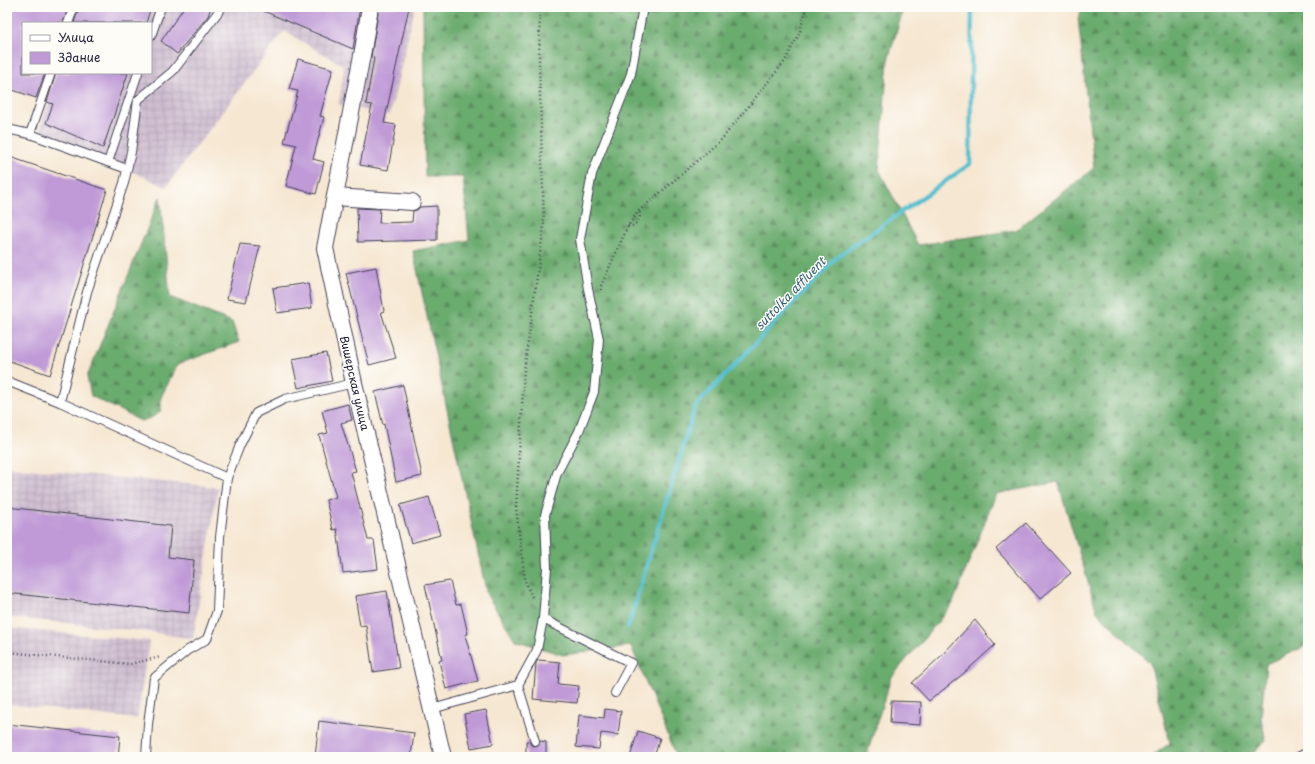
<svg xmlns="http://www.w3.org/2000/svg" width="1315" height="764" font-family="'Playpen Sans',sans-serif">
<defs>
<pattern id="industrial-grid" width="8" height="8" patternUnits="userSpaceOnUse"><rect width="8" height="8" fill="#cfbed0"/><path d="M0 4h8M4 0v8" fill="none" stroke="#b1a3b4"/></pattern>
<pattern id="forest-firs" width="22" height="20" patternUnits="userSpaceOnUse"><rect width="22" height="20" fill="#6bab6e"/><path d="M5 1l3.5 6h-7zM16 11l3.5 6h-7z" fill="#588b5c"/></pattern>
</defs>
<rect width="100%" height="100%" fill="#fdfcf7"/>
<filter id="ink" filterUnits="userSpaceOnUse"><feTurbulence type="fractalNoise" baseFrequency=".025" numOctaves="2"/><feDisplacementMap in="SourceGraphic" scale="8" xChannelSelector="R" yChannelSelector="G"/><feConvolveMatrix kernelMatrix="1 2 1 2 8 2 1 2 1" color-interpolation-filters="sRGB"/></filter>
<filter id="wash" filterUnits="userSpaceOnUse"><feTurbulence type="fractalNoise" baseFrequency=".012" numOctaves="4" result="noise"/><feDisplacementMap in="SourceGraphic" scale="16" xChannelSelector="R" yChannelSelector="G"/><feGaussianBlur stdDeviation="0.9" result="paint"/><feColorMatrix in="noise" values="0 0 0 0 0 0 0 0 0 0 0 0 0 0 0 0 0 1.4 0 .05"/><feComposite in="paint" operator="in"/></filter>
<g filter="url(#wash)">
<rect width="100%" height="100%" fill="#f6e7d2"/>
<!-- industrial -->
<g fill="url(#industrial-grid)">
<polygon points="78,7 415,7 390,115 339,105 344,66 284,31 166,187 40,130 58,73 151,73 151,23 73,23"/>
<polygon points="7,467 218,487 193,639 151,632 7,617"/>
<polygon points="7,628 149,641 137,719 7,704"/>
</g>
<!-- forest -->
<g fill="url(#forest-firs)" stroke="#466654">
<polygon points="423,7 904,7 888,60 879,170 918,245 1016,230 1094,168 1078,18 1083,7 1308,7 1308,645 1266,664 1261,718 1266,741 1248,757 1151,757 1170,743 1150,663 1097,612 1058,482 996,494 952,605 891,678 866,757 677,757 631,646 563,655 515,640 487,595 413,251 469,240 463,177 425,177"/>
<polygon points="160,197 170,297 232,322 239,342 178,364 161,397 161,411 151,418 141,421 91,396 87,377"/>
</g>
<g fill="none" stroke-linecap="round" stroke-linejoin="round">
<!-- stream -->
<polyline stroke="#53becf" stroke-width="4.5" points="628,627 695,407 837,257 970,164 972,7"/>
</g>
<g id="blocks">
<!-- building -->
<g fill="#bf9ad7">
<polygon points="7,7 68,7 63,23 23,23 23,73 45,73 36,98 7,88"/>
<polygon points="79,7 151,7 146,23 74,23"/>
<polygon points="184,7 211,7 208,16 177,54 161,41"/>
<polygon points="254,7 360,7 353,49"/>
<polygon points="379,7 409,7 384,123 396,125 388,170 360,165 372,105 366,104 374,58 371,57"/>
<polygon points="298,59 333,69 320,116 324,117 313,159 324,162 316,194 286,186 296,145 284,142 298,91 289,89"/>
<polygon points="56,73 128,73 103,148 46,123 53,104 47,102"/>
<polygon points="7,156 107,190 50,375 7,360"/>
<polygon points="437,206 437,240 358,242 357,208 380,209 379,223 412,222 413,211 417,210 420,207"/>
<polygon points="240,244 260,246 246,302 227,299"/>
<polygon points="376,267 384,311 381,312 396,358 369,365 346,273"/>
<polygon points="308,283 312,308 277,313 273,288"/>
<polygon points="326,353 332,381 298,388 292,359"/>
<polygon points="403,385 422,476 396,482 384,424 383,425 375,392"/>
<polygon points="348,404 352,420 341,423 356,471 351,472 368,540 374,540 378,569 343,573 337,529 333,530 326,500 336,497 319,435 328,433 322,411"/>
<polygon points="429,497 440,535 411,543 400,505"/>
<polygon points="7,507 171,526 168,557 194,560 189,613 7,593"/>
<polygon points="1026,523 1071,573 1040,599 996,549"/>
<polygon points="450,581 456,605 461,604 468,634 465,635 478,681 446,689 439,661 442,660 425,585"/>
<polygon points="387,591 399,668 373,672 366,625 360,626 355,596"/>
<polygon points="975,620 995,645 963,674 929,701 912,683 941,656"/>
<polygon points="538,660 560,662 558,684 579,686 577,703 533,699 536,663"/>
<polygon points="891,701 921,702 920,725 890,723"/>
<polygon points="605,709 621,711 618,735 601,733 599,749 576,747 579,715 604,718"/>
<polygon points="486,710 493,744 471,748 464,714"/>
<polygon points="319,721 414,733 411,757 315,757"/>
<polygon points="7,724 120,736 118,757 7,757"/>
<polygon points="638,731 660,738 654,757 630,757"/>
<polygon points="526,741 529,741 531,745 534,746 539,745 540,741 546,742 546,757 526,757"/>
</g>
</g>
</g>
<g filter="url(#ink)">
<use href="#blocks" fill-opacity="0" stroke="#424052" stroke-width="1"/>
<g fill="none" stroke-linecap="round" stroke-linejoin="round">
<!-- service casing -->
<g stroke="#424052" stroke-width="10">
<g id="service">
<polyline points="68,23 74,7"/>
<polyline points="151,36 161,7"/>
<polyline points="51,73 30,134 127,169"/>
<polyline points="7,129 30,134"/>
<polyline points="108,162 138,73"/>
<polyline points="7,381 60,402"/>
<polyline points="227,478 240,445 256,413 285,399 354,383"/>
<polyline points="543,619 631,663 615,693"/>
<polyline points="518,685 537,650 543,619 547,568 545,515 557,473 579,431 594,392 599,339 588,289 580,239 592,174 631,74 643,7"/>
<polyline points="432,709 518,685 535,741"/>
<polyline points="146,757 148,724 154,678 188,650 207,639 217,611 220,537 227,478 60,402 87,292 124,183 131,152 138,100 173,71 222,7"/>
<polyline points="1298,757 1308,752"/>
</g>
</g>
<!-- minor casing -->
<g stroke="#424052" stroke-width="18">
<g id="minor">
<polyline points="370,7 363,50 325,248 354,383 443,757"/>
<polyline points="335,197 412,202"/>
</g>
</g>
<!-- path -->
<g stroke="#424052" stroke-width="2.5" stroke-dasharray="1 3" stroke-linecap="butt">
<path d="M628,226H632C637,223 642,218 639,211"/>
<polyline points="601,290 601,286 628,226 639,211 721,140 785,61 800,32 806,7"/>
<polyline points="532,597 525,581 516,508 524,371 544,225 539,62 540,7"/>
<polyline points="7,652 130,664 161,657"/>
</g>
<!-- service -->
<use href="#service" stroke="#fff" stroke-width="8"/>
<!-- minor -->
<use href="#minor" stroke="#fff" stroke-width="16"/>
</g>
</g>
<g text-anchor="middle" dominant-baseline="central" stroke-width="3" stroke-linejoin="round" paint-order="stroke">
<!-- street labels -->
<g font-size="11" fill="#22223b" stroke="#fdfcf7">
<text transform="translate(355 383) rotate(77)">Вишерская улица</text>
</g>
<!-- water labels -->
<g font-size="12" font-style="italic" fill="#366076" stroke="#fdfcf7">
<text transform="translate(790 293) rotate(-46)">suttolka affluent</text>
</g>
</g>
<!-- margin -->
<rect width="1315" height="764" fill="none" stroke="#fdfcf7" stroke-width="24"/>
<!-- legend -->
<rect x="22" y="22" width="130" height="52" fill="#fdfcf7" stroke="#a5a5ac"/>
<rect x="30" y="35" width="20" height="6" fill="#ffffff" stroke="#a5a5ac"/>
<text x="58" y="42" font-size="12" fill="#22223b">Улица</text>
<rect x="30" y="52" width="20" height="12" fill="#bf9ad7" stroke="#a5a5ac"/>
<text x="58" y="62" font-size="12" fill="#22223b">Здание</text>
</svg>
